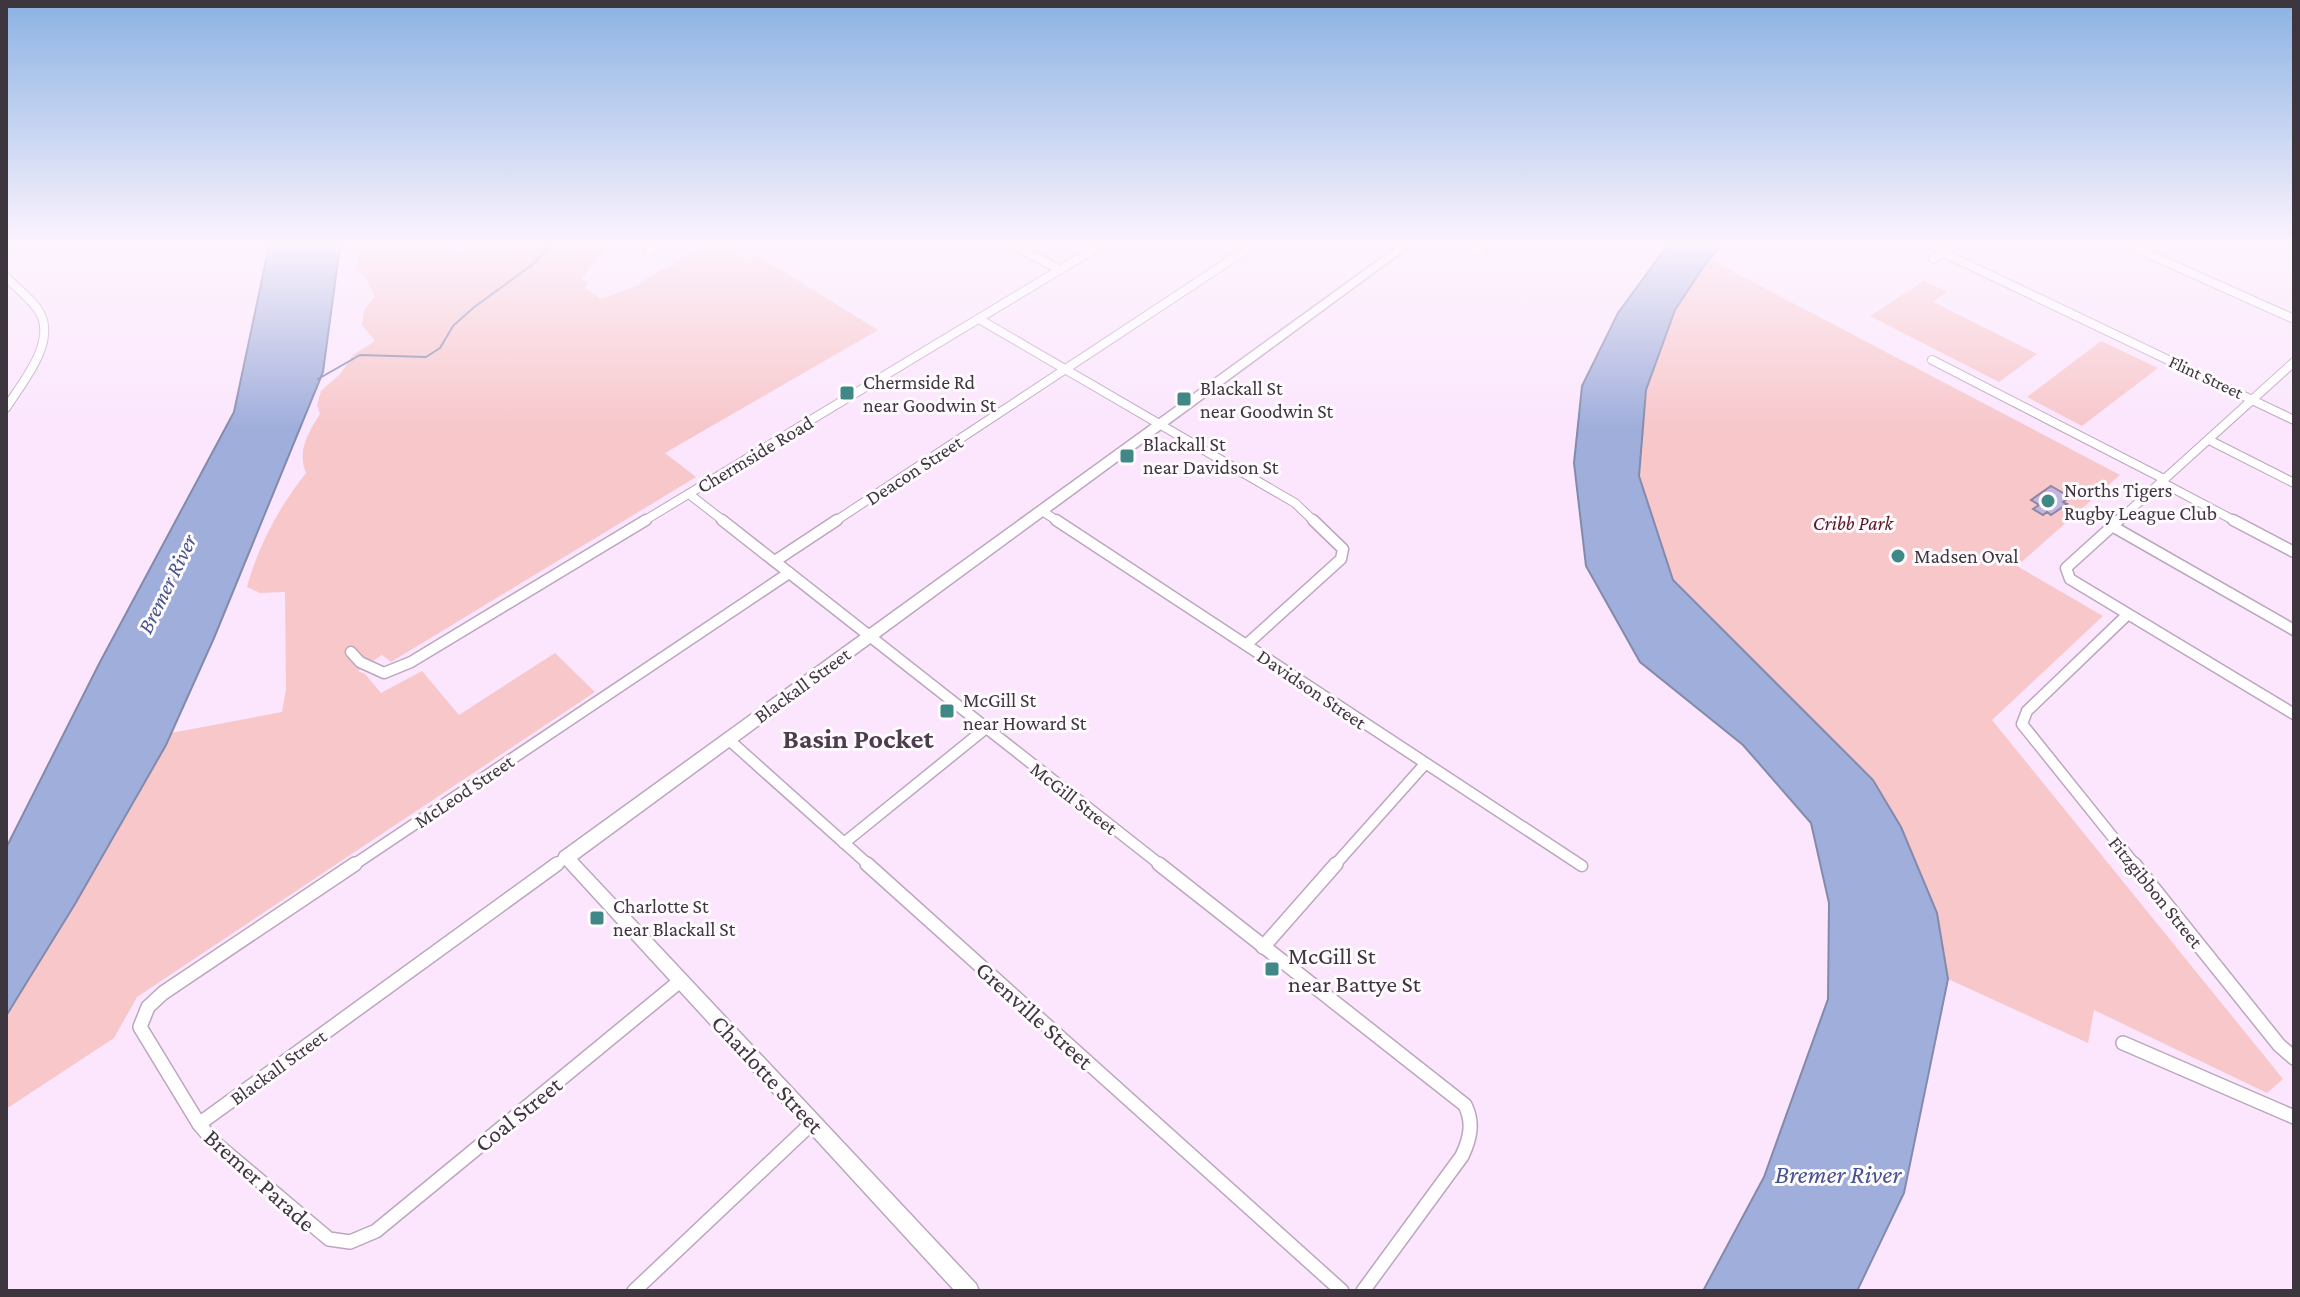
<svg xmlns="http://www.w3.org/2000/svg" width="2300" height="1297" font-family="'Crimson Pro',serif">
<rect width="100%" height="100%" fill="#fbe6fd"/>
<!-- green -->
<g fill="#f7c7ca">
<path d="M361,246H447L458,256L481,246H606L581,280L588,281L585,288L601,299L639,285L650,276L710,246H725L748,261L758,256L878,330L665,453L696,477L391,662L382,655L358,671L365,674L381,693L422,671L459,715L555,653L595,692L137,997L114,1038L6,1109V1016L75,904L171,733L282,712L286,689L285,592L260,593L247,587C258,546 279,507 306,473C297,451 308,433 320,414L317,405L321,391L340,374L353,355L375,341L362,325L364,310L375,296L365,277L355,271Z"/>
<polygon points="1709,259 2120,475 2017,566 2103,616 1992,720 2283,1079 2267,1093 2094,1010 2088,1043 1948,979 1937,913 1901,827 1873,781 1673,579 1639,476 1646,390 1675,310"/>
<polygon points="1924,281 1947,292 1933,302 2037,354 1999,382 1870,316"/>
<polygon points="2101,341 2158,368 2082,426 2027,397"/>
</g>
<!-- water -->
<g fill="#a0aedb" stroke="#838aac" stroke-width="2">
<polygon points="269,246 340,246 323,372 214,638 166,745 75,904 6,1016 6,848 100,662 234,412"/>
<polygon points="1667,246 1721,246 1706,263 1675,310 1646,390 1639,476 1673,580 1873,780 1901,827 1937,913 1948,979 1904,1193 1857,1291 1703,1291 1764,1177 1828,999 1829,903 1811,823 1743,745 1640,662 1586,566 1574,463 1582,386 1618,313"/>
</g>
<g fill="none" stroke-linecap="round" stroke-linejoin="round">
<!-- stream -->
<polyline stroke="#838aac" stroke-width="2" points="318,379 360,355 426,357 440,348 453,326 473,308 532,265 551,246"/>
</g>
<!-- building -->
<polygon fill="#c1b5e4" stroke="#8d879f" stroke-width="2" points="2051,486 2070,497 2063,502 2067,504 2051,515 2047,512 2043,515 2033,509 2039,505 2031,500"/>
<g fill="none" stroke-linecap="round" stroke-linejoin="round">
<!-- street-far2 casing -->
<g stroke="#bba7bd" stroke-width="10">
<g id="street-far2">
<polyline points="1015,246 1060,270"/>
<polyline points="1468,246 1482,252"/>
<polyline points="2131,246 2294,319"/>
<polyline points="649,252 657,246"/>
<polyline points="1944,253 2294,420"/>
<polyline points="1933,259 1954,246"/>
<path d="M6,277C17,289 34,300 41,315C55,345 21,384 6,408"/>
<polyline points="979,319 1295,503 1315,522"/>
<polyline points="1932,360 2164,479"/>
<polyline points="2209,440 2294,483"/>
<polyline points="2161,482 2237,522"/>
<polyline points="689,494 725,522"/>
<polyline points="1042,511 1059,522"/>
<polyline points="642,522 1099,246"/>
<polyline points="834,522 1252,246"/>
<polyline points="2117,522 2294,362"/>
</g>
</g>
<!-- street-far1 casing -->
<g stroke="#bba7bd" stroke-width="13">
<g id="street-far1">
<polyline points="722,520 1162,866"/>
<polyline points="1056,520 1582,866"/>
<polyline points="2119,520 2066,568 2070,579 2294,714"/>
<polyline points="2233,520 2294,552"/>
<polyline points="2112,526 2294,630"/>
<polyline points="775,561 837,520"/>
<polyline points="2127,615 2027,711 2022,724 2136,866"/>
<polyline points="1246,645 1341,559 1343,549 1313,520"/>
<polyline points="351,652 360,662 384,673 411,662 646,520"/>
<polyline points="728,739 870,866"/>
<polyline points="844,843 986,728"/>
<polyline points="352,866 789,573"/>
<polyline points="554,866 566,858"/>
<polyline points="1334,866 1425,764"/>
</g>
</g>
<!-- street casing -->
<g stroke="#bba7bd" stroke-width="16">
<g id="street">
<polyline points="355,864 163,993 148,1007 140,1027 199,1124 214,1142 329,1239 350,1242 376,1231 680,981"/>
<polyline points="867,864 1342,1291"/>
<path d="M1159,864L1465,1105C1474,1123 1470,1139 1462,1156L1363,1291"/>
<polyline points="2134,864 2279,1045 2294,1058"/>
<polyline points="1263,947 1336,864"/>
<polyline points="2123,1043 2294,1117"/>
<polyline points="199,1124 557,864"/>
<polyline points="634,1291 812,1123"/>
</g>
</g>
<!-- secondary casing -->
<g stroke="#bba7bd" stroke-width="3">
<polygon id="secondary" points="1398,246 1410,246 577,859 976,1284 979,1291 955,1291 558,858 560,853"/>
</g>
<!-- street-far2 -->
<use href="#street-far2" stroke="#fff" stroke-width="8"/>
<!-- street-far1 -->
<use href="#street-far1" stroke="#fff" stroke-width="10"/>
<!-- street -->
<use href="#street" stroke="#fff" stroke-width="13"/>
<!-- secondary -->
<use href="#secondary" fill="#fff" fill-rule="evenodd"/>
</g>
<!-- sky -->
<linearGradient id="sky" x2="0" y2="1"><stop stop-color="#8bb2e3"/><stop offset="0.57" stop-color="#fdf4fe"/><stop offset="1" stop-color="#fdf4fe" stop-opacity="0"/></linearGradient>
<rect width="2300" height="428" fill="url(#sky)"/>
<!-- markers -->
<g fill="#408886" stroke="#fefafe" stroke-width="3">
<rect x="839" y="385" width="16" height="16" rx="4"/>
<rect x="1176" y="391" width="16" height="16" rx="4"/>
<rect x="1119" y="448" width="16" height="16" rx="4"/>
<circle cx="2048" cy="501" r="8"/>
<circle cx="1898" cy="556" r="8"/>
<rect x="939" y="703" width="16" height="16" rx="4"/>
<rect x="589" y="910" width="16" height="16" rx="4"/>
<rect x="1264" y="961" width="16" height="16" rx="4"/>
</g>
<g text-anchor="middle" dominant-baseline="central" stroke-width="6" stroke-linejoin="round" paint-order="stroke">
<!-- far-street labels -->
<g font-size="18" fill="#3e363f" stroke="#fefafe">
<text transform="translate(2206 377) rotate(25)">Flint Street</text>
</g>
<!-- poi labels -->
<g font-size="20" fill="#3e363f" stroke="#fefafe" text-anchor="start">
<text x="863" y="382">Chermside Rd<tspan x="863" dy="23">near Goodwin St</tspan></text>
<text x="1200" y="388">Blackall St<tspan x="1200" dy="23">near Goodwin St</tspan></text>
<text x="1143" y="444">Blackall St<tspan x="1143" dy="23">near Davidson St</tspan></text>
<text x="2064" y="490">Norths Tigers<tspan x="2064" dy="23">Rugby League Club</tspan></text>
<text x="1914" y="556">Madsen Oval</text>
<text x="963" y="700">McGill St<tspan x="963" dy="23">near Howard St</tspan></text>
<text x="613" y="906">Charlotte St<tspan x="613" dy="23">near Blackall St</tspan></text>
</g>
<!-- street labels -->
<g font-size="20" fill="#3e363f" stroke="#fefafe">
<text transform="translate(755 454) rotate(-31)">Chermside Road</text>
<text transform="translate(914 470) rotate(-33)">Deacon Street</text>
<text transform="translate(802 685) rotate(-36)">Blackall Street</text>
<text transform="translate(1312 689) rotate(34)">Davidson Street</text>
<text transform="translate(464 791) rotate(-34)">McLeod Street</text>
<text transform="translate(1074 798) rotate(38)">McGill Street</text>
<text transform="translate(2156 892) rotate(51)">Fitzgibbon Street</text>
<text transform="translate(278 1067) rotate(-36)">Blackall Street</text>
</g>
<!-- park labels -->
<g font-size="20" font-style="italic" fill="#5b1823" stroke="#fefafe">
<text x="1853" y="523">Cribb Park</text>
</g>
<!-- water labels -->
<g font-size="22" font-style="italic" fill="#44538e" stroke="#fefafe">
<text transform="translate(167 584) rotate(-64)">Bremer River</text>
</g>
<!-- near-poi labels -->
<g font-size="24" fill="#3e363f" stroke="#fefafe" text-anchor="start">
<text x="1288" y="955">McGill St<tspan x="1288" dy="28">near Battye St</tspan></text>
</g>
<!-- near-street labels -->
<g font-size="24" fill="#3e363f" stroke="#fefafe">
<text transform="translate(1035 1015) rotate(42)">Grenville Street</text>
<text transform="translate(768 1074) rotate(47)">Charlotte Street</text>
<text transform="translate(518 1114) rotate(-39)">Coal Street</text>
<text transform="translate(260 1180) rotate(42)">Bremer Parade</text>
</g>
<!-- near-water labels -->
<g font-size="26" font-style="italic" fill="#44538e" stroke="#fefafe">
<text x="1838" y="1174">Bremer River</text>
</g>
<!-- district labels -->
<g font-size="28" font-weight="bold" fill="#4c3c4e" stroke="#fefafe">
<text x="858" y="738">Basin Pocket</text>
</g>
</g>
<!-- border -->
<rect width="2300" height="1297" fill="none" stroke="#3e363f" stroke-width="16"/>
</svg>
